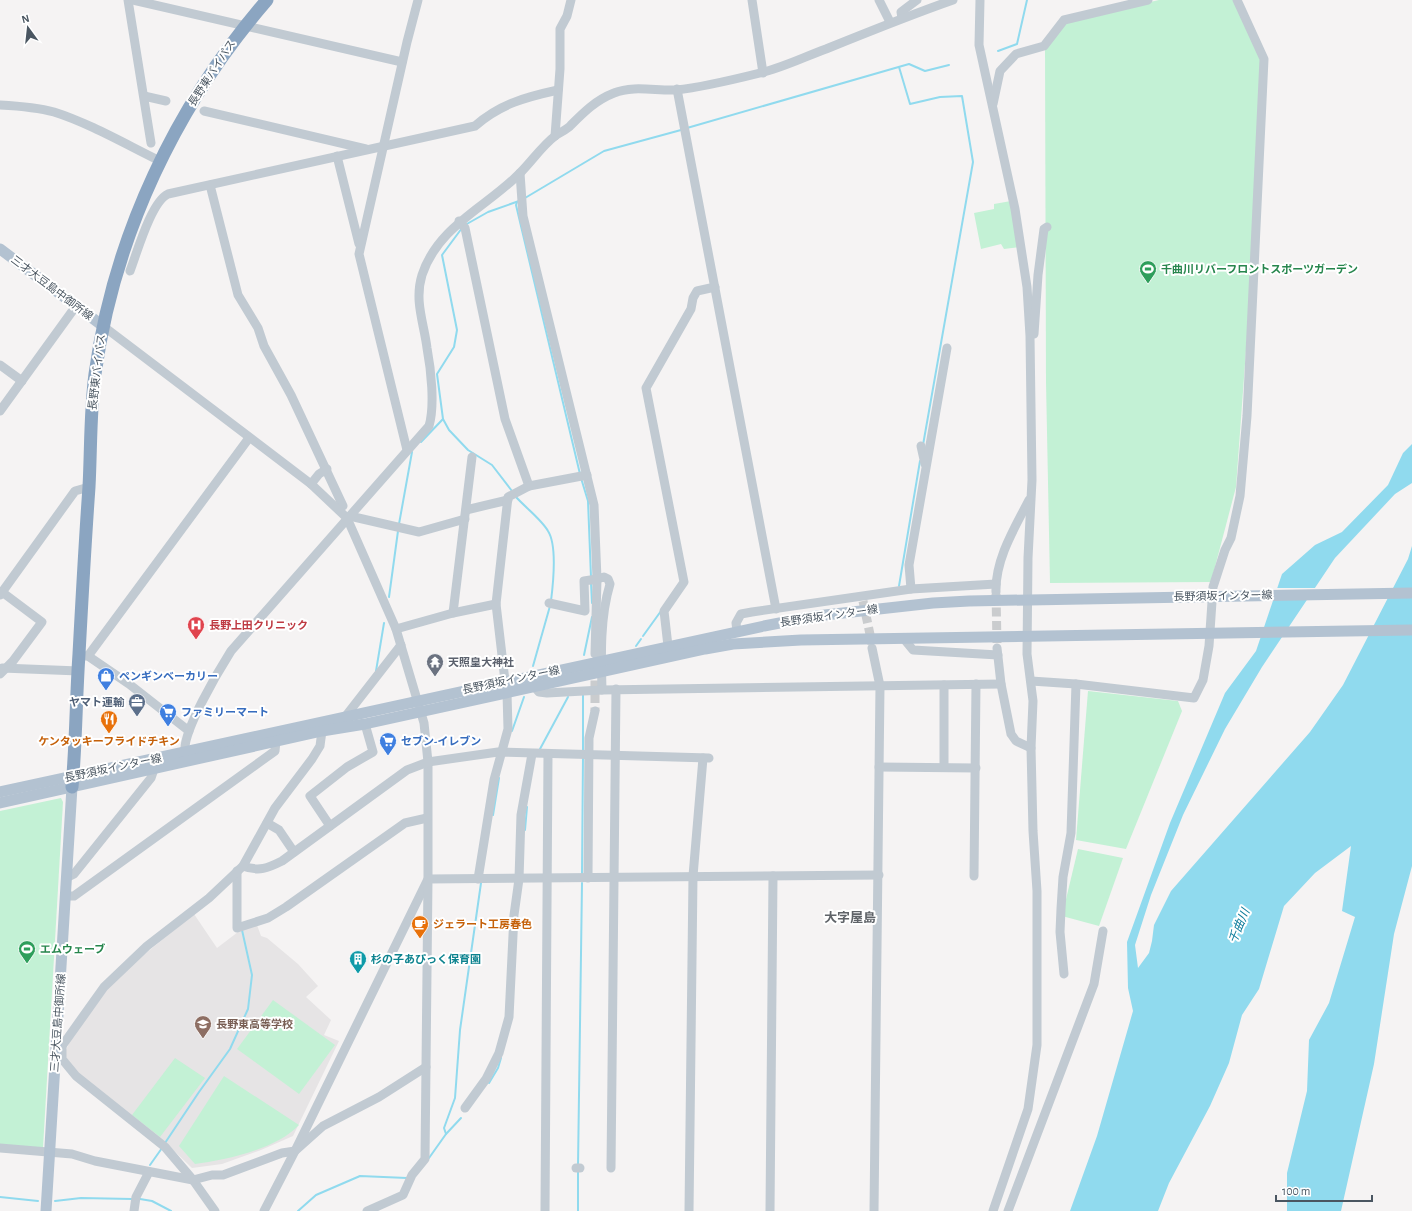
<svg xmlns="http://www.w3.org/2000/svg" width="1412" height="1211" font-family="'Alegreya Sans','Noto Sans JP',sans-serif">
<rect width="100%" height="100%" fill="#f5f3f3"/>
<!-- education -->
<polygon fill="#e6e4e5" points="194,914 217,948 238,932 257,925 261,936 267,938 298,964 318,986 306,997 331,1020 324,1035 339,1041 293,1136 261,1150 222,1164 192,1168 168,1145 78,1075 64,1054 72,1037 106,989 135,962"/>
<!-- green -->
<g fill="#c3f1d5">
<polygon points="1159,0 1236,0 1261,62 1247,336 1236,487 1211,582 1050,583 1046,382 1045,47 1064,22"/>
<polygon points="1011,201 1019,247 1004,249 1001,244 981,249 974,213 994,209 994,204"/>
<polygon points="1088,691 1178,701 1182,711 1126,849 1076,840"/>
<polygon points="61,798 63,802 43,1148 0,1146 0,811"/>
<polygon points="1078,849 1123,858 1099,926 1062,916"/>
<polygon points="273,1000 335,1045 299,1094 237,1049"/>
<polygon points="175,1058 205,1078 160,1137 132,1115"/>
<path d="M224,1076L299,1125C277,1149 225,1160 195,1164L179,1146Z"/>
</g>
<!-- water -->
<polygon fill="#90daee" points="1412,444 1412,483 1395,494 1335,558 1262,667 1225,729 1183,815 1151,895 1135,945 1138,968 1149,953 1152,941 1154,925 1171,891 1310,732 1343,685 1408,559 1412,546 1412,866 1394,934 1374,1064 1341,1211 1287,1211 1287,1173 1307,1091 1309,1040 1329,1003 1355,917 1342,911 1351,846 1315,873 1284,906 1259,989 1242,1015 1229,1063 1210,1106 1169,1183 1158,1211 1070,1211 1097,1136 1133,1011 1128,988 1127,942 1170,823 1225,693 1256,651 1282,574 1315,545 1342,532 1388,485 1403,453"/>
<!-- pier -->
<polygon fill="#f5f3f3" points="1275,588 1317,588 1310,599 1271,600"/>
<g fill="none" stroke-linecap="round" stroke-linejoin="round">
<!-- stream -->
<g stroke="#90daee" stroke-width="2">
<polyline points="998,51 1017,44 1027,0"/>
<polyline points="899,67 910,104 940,97 962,96 973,162 923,445"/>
<polyline points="687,128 909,64 925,71 949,65"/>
<polyline points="525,198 604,151 681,130"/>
<polyline points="517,202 516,205 580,474"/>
<polyline points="465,225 488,212 519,201"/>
<polyline points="443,419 449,430 468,450 492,465 512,491"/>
<polyline points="421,442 443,419 437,374 454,347 457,330 442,255 462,228"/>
<polyline points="581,478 588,501 591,577"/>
<path d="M516,497C525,507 542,520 548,531C557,545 553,585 551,601"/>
<polyline points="399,524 412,452"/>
<polyline points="591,583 592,603"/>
<polyline points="899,586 920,461"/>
<polyline points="389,597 398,531"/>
<polyline points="643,636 661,611"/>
<polyline points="636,646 641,639"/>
<polyline points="584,655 592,617"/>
<polyline points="533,666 550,606"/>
<polyline points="376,671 384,623"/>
<polyline points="512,731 524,697"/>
<polyline points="540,749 568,697"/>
<polyline points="583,751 583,693"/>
<polyline points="493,815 499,778"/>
<polyline points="525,830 527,807"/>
<polyline points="582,874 583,757"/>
<polyline points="489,1083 498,1068 501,1058"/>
<polyline points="446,1134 444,1128 455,1098 460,1030 481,883"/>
<polyline points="165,1143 199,1092 230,1049 248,1009 252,975 242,930"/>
<polyline points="429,1158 446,1134 461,1118"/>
<polyline points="150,1165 162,1148"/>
<polyline points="578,1166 582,883"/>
<polyline points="0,1197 38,1201"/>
<polyline points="140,1199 152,1201 171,1211"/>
<polyline points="55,1201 81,1198 132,1199"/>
<polyline points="298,1211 316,1195 360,1176 407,1178"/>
<polyline points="578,1211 578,1170"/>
</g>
<!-- minor-tunnel -->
<g stroke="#caccce" stroke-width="9" stroke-dasharray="9 4.5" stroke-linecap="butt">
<polyline points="996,594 997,643"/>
<polyline points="863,601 872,644"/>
<polyline points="595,667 595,711"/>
</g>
<!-- minor -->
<g stroke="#c1cad2" stroke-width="9">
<polyline points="128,0 151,143"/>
<polyline points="133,0 402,62"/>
<polyline points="752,0 763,73"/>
<polyline points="879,0 890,22"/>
<polyline points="980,0 979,45 1015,209 1027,287 1030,336 1032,480 1028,558 1027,654 1033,701 1031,748 1033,831 1037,891 1037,1045 1028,1109 993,1211"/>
<polyline points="902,18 901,12 917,0"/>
<polyline points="677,89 776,609"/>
<polyline points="144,96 166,101"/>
<polyline points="993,104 1000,71 1016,54 1044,46 1064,20 1148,0"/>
<path d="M0,105C19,106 36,107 54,112C89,123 127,145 160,161"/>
<polyline points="204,111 366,149"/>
<polyline points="555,136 560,69 560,29 567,16 571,0"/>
<polyline points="337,156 359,244"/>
<path d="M520,173L523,216L594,505L597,579L604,577L608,579L610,584C600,617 601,655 602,690L1001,684"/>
<polyline points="210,185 238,295 258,328 264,346 291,395 343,506"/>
<polyline points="459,221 465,228 505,419 529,486"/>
<path d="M130,271C137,253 151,202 168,194L475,126C500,104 526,97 558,90"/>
<polyline points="103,326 311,484 347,518 396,629 424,723 428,762 428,879 295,1151 264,1211"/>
<polyline points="1034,334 1038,275 1044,229 1047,227"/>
<polyline points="0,365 22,381"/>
<polyline points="0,411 76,306"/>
<polyline points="921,446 925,464"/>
<polyline points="407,450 359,254 407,42 418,0"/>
<polyline points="311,484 319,474 327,469"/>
<polyline points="466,510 508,500"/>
<polyline points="354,517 419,532 465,519"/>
<polyline points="911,589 909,565 947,348"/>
<path d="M996,592C995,560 1014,529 1029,500"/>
<polyline points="0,595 75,491 89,487"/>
<polyline points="549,603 585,611 584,581 597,579 595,654"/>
<polyline points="453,613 472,457"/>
<polyline points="396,629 453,613 496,604"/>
<polyline points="737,631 736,623 741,614 752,612 911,589 996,584"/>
<polyline points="904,639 913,650 998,655"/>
<polyline points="668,646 664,611 684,582 646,388 691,309 693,298 697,291 715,287"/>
<polyline points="872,648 880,686 874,1211"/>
<polyline points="997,648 1001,684 1011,734 1016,741 1031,748"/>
<polyline points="84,656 88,656 129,684 189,731"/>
<polyline points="88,656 249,438"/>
<polyline points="2,668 79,671"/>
<polyline points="0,674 13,661 42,622 2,592"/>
<polyline points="505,681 496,604 508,497 529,486 587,475"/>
<polyline points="1031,681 1076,684 1194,698 1203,680 1209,646 1213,587 1225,550 1231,538 1240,496 1247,416 1264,59 1237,0"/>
<polyline points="534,686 539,692 547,693 602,690"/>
<polyline points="345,717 401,645"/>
<path d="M185,752C182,732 219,670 231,651L429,426C435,406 431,369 427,348C424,323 414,301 422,275C438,226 487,207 520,173C532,161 542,146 555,136C560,132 567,130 571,125C584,112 596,100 614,93C633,85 656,91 676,90C704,87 732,80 760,73C782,68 804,57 826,49C868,32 910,15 953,0"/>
<polyline points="879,767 976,768"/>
<polyline points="944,767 944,685"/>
<polyline points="267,823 279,830 294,852"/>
<polyline points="330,826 310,796 347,767 373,752 365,724"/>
<path d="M243,866C259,872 268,868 282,861L407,770L428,762L498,752L709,758"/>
<polyline points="237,871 237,928 268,918 286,907 405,823 427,818"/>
<polyline points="974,876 976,684"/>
<polyline points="66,878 74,874 151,778 154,769"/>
<polyline points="588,878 589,738 595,711"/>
<polyline points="478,879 494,780 508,729 507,693"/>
<polyline points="65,896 74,896 275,751 276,741"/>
<polyline points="1064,974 1060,932 1061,909 1063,877 1071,833 1076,684"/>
<polyline points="62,1046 62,1059 76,1076 165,1147 193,1180 215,1211"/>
<polyline points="57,1047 62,1046 104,987 147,946 209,898 243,866 275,808 312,759 320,746 322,731"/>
<polyline points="465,1108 486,1079 499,1053 509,1017 514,915 519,879 521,815 532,754"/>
<polyline points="0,1148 72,1154 95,1161 193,1180 212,1175 223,1175 282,1153 295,1151 323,1126 379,1097 426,1067"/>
<polyline points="576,1168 580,1168"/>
<polyline points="611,1168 616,689"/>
<polyline points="134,1211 136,1197 149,1172"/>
<polyline points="367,1211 403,1195 412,1175 425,1159 428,879 879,875"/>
<polyline points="545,1211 548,754"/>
<polyline points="689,1211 693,876 703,758"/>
<polyline points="770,1211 773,876"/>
<polyline points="1008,1211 1094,984 1103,931"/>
</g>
<!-- major -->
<g stroke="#b3c2d1" stroke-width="11">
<polyline points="0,249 103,326"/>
<polyline points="0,792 764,626 816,616 933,603 969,601 1412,593"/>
<polyline points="0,803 322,731 365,724 705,649 733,644 801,640 1412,630"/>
<polyline points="46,1211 72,787"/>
</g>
<!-- highway -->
<path stroke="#8ba5c1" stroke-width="13" d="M72,787C76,743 76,698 79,654C82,598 85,542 89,487C91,449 90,412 95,374C114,236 176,105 267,0"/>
</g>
<!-- icons -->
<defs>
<g id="stadium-pin" transform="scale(0.9)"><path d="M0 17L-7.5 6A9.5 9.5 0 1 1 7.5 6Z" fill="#2e9e5b" stroke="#fff"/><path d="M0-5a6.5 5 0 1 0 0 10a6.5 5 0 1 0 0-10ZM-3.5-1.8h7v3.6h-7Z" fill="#fff"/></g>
<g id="hospital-pin" transform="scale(0.9)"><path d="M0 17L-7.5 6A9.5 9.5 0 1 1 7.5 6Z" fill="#e0444e" stroke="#fff"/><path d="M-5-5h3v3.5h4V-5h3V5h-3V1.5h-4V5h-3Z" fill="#fff"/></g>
<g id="temple-pin" transform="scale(0.9)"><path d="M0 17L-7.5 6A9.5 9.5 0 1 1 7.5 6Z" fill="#6b7280" stroke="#fff"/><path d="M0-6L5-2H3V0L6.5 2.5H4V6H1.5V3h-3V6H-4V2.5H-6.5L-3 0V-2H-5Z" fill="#fff"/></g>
<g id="shop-pin" transform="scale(0.9)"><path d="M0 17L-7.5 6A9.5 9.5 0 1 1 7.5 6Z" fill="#3f7fe0" stroke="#fff"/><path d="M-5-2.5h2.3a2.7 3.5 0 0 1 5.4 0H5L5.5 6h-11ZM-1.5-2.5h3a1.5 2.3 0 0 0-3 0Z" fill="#fff"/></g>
<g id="office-pin" transform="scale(0.9)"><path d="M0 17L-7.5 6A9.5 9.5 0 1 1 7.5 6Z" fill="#5c6f8a" stroke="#fff"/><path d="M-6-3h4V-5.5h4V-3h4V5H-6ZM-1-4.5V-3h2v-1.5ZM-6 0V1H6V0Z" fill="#fff"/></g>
<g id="supermarket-pin" transform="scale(0.9)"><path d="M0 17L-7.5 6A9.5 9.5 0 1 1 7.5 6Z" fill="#3f7fe0" stroke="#fff"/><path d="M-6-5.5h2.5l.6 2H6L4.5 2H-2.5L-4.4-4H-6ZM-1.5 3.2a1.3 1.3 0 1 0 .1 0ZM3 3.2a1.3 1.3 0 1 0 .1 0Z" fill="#fff"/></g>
<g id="restaurant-pin" transform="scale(0.9)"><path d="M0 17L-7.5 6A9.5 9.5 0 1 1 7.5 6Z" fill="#e8710a" stroke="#fff"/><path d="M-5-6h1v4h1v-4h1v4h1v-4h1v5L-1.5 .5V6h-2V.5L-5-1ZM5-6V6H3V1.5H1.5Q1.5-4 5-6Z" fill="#fff"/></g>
<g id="cafe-pin" transform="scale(0.9)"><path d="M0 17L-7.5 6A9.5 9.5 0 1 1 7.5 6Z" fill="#e8710a" stroke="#fff"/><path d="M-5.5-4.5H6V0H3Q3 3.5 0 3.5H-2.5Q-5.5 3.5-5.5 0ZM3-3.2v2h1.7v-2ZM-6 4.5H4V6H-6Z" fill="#fff"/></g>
<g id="building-pin" transform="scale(0.9)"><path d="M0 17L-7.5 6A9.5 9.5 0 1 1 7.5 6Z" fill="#0f9aa8" stroke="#fff"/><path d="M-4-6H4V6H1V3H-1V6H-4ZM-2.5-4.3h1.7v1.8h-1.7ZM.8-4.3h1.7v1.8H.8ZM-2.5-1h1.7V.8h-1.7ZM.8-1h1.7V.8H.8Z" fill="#fff"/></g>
<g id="school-pin" transform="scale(0.9)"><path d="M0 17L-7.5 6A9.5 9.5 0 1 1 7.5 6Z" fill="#8d6e63" stroke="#fff"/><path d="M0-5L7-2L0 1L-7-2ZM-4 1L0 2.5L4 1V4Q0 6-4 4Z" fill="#fff"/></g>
</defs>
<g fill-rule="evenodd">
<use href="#stadium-pin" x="1148" y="269"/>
<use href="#hospital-pin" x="196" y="625"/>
<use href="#temple-pin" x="435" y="662"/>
<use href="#shop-pin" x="106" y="676"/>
<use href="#office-pin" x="137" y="702"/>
<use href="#supermarket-pin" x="168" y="712"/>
<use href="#restaurant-pin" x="109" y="719"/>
<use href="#supermarket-pin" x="388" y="741"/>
<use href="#cafe-pin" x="420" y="924"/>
<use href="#stadium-pin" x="27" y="949"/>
<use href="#building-pin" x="358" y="959"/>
<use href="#school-pin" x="203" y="1024"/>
</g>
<g text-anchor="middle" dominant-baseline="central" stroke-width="4" stroke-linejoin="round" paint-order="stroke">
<!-- street labels -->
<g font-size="11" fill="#4a5661" stroke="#fff">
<text transform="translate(212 73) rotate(-57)">長野東バイパス</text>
<text transform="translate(52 288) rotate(37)">三才大豆島中御所線</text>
<text transform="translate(97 372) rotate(-83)">長野東バイパス</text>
<text transform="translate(1223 596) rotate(-1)">長野須坂インター線</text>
<text transform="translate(829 616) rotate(-8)">長野須坂インター線</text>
<text transform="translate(511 680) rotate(-12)">長野須坂インター線</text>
<text transform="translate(113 768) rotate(-12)">長野須坂インター線</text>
<text transform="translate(58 1023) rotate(-86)">三才大豆島中御所線</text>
</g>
<!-- leisure labels -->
<g font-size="11" font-weight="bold" fill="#27864d" stroke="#fff" text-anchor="start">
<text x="1161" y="269">千曲川リバーフロントスポーツガーデン</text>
<text x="40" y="949">エムウェーブ</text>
</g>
<!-- health labels -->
<g font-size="11" font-weight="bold" fill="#be3a42" stroke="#fff" text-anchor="start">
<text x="209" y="625">長野上田クリニック</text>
</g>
<!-- worship labels -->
<g font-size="11" font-weight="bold" fill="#5b616d" stroke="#fff" text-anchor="start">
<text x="448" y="662">天照皇大神社</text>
</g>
<!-- shop labels -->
<g font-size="11" font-weight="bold" fill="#366cbe" stroke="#fff" text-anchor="start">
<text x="119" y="676">ペンギンベーカリー</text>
<text x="181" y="712">ファミリーマート</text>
<text x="401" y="741">セブン-イレブン</text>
</g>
<!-- service labels -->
<g font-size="11" font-weight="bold" fill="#4e5e75" stroke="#fff" text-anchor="end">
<text x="124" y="702">ヤマト運輸</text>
</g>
<!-- food labels -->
<g font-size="11" font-weight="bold" fill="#c56008" stroke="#fff">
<text x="109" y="741">ケンタッキーフライドチキン</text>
<text x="433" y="924" text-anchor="start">ジェラート工房春色</text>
</g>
<!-- culture labels -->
<g font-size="11" font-weight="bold" fill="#0d838f" stroke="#fff" text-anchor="start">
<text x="371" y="959">杉の子あぴっく保育園</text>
</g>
<!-- education labels -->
<g font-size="11" font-weight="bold" fill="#785e54" stroke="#fff" text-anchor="start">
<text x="216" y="1024">長野東高等学校</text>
</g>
<!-- water labels -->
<g font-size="12" font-style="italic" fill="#0c7c9b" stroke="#fff">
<text transform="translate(1239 926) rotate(-67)">千曲川</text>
</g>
<!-- quarter labels -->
<g font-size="13" font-weight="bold" fill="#5f6368" stroke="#fff">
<text x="850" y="918">大字屋島</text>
</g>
</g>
<!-- north arrow -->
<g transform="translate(28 28) rotate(345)" stroke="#ffffff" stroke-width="3" paint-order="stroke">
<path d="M0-3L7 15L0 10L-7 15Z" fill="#4a5661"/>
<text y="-6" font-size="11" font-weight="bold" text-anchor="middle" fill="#4a5661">N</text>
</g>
<!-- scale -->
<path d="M1276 1195v6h96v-6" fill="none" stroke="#4a5661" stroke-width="2"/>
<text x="1282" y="1195" font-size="12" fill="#4a5661" stroke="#ffffff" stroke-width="3" paint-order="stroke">100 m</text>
</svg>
